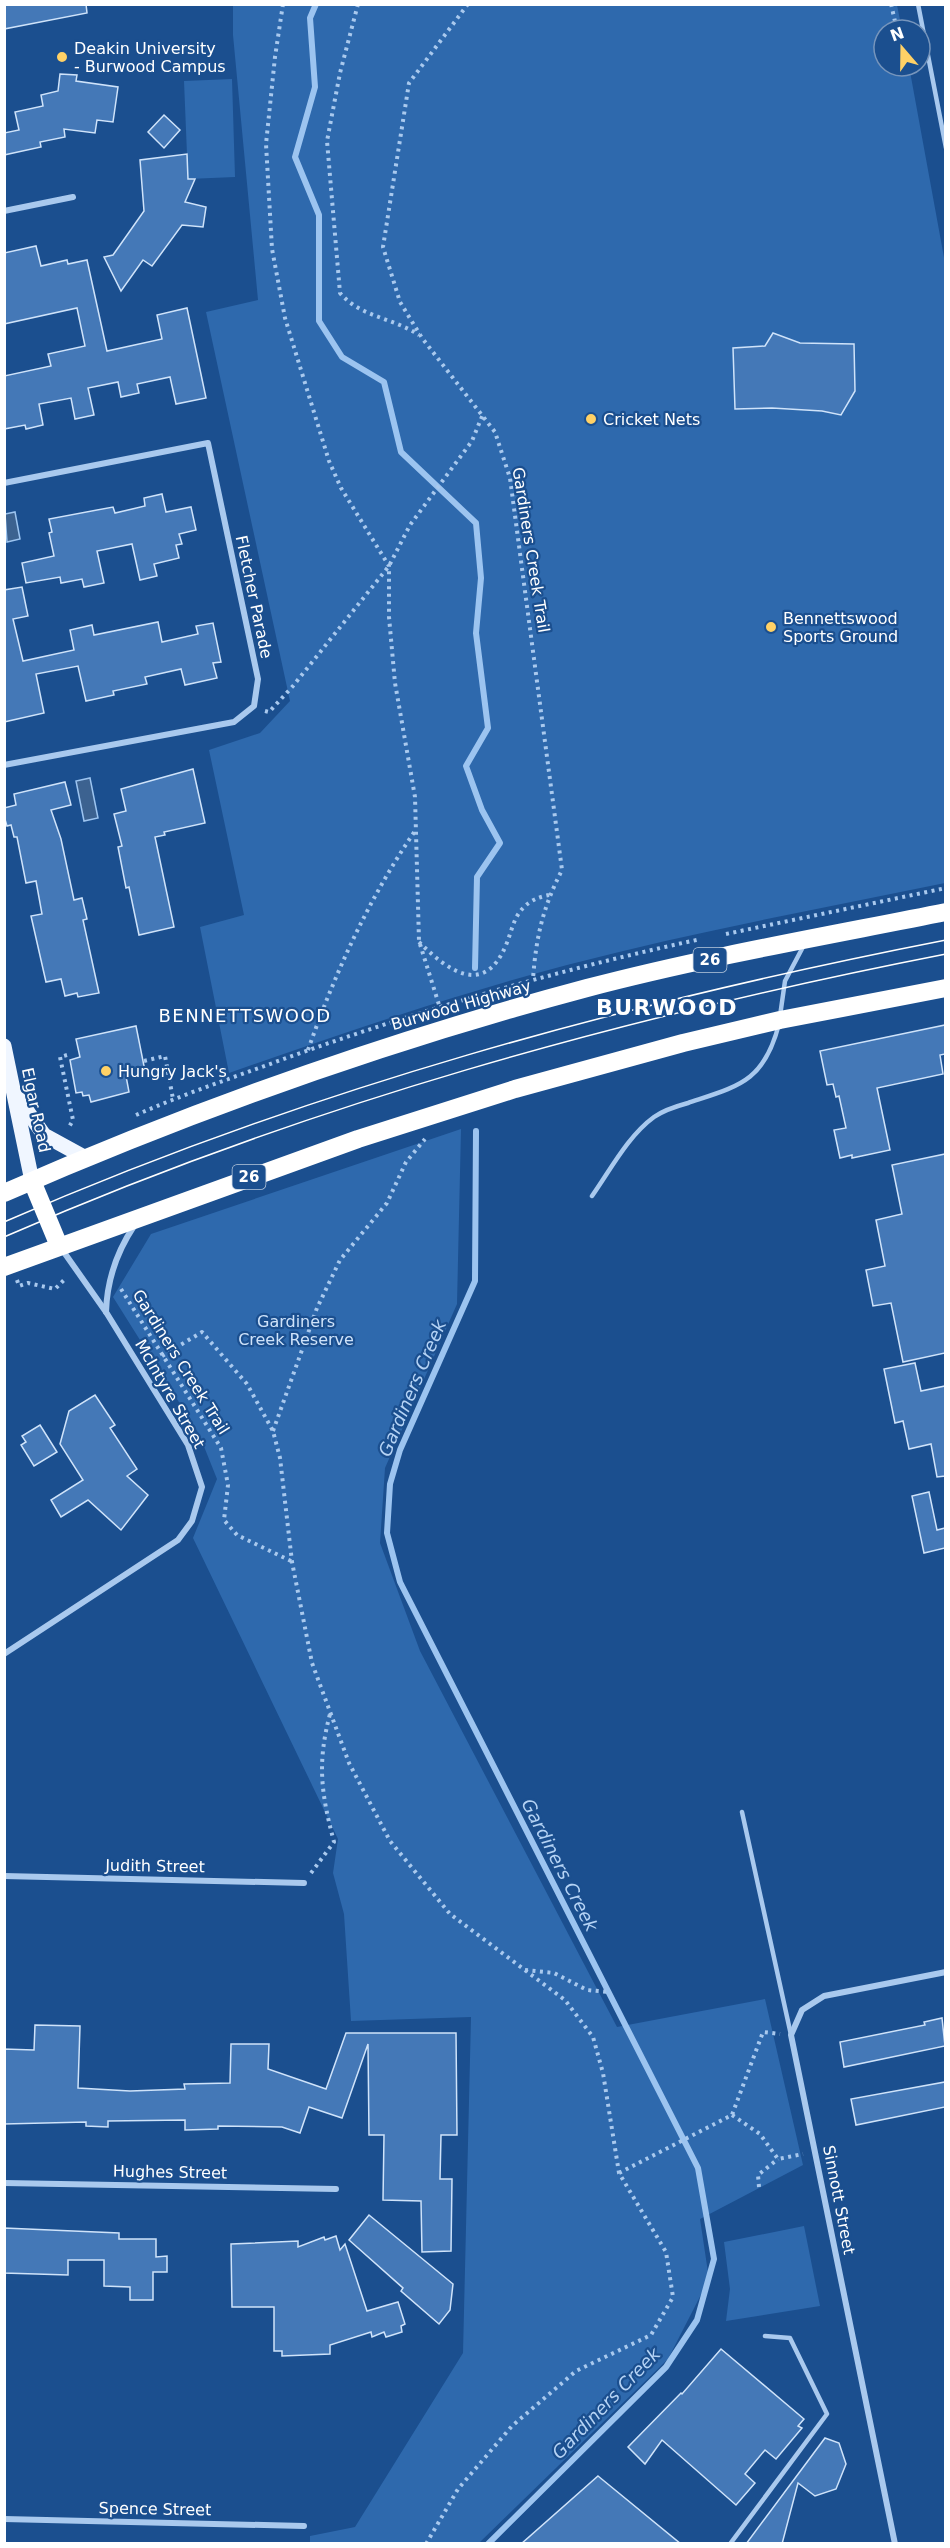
<svg xmlns="http://www.w3.org/2000/svg" width="950" height="2548" font-family="'DejaVu Sans',sans-serif">
<rect width="100%" height="100%" fill="#1b4f8f"/>
<!-- green -->
<g fill="#2e69ad">
<path d="M233,5H897L902,30H884V66H909L945,263V883C819,909 692,932 567,965C453,995 341,1034 229,1073L200,927L244,915L209,750L260,733L290,701L206,312L258,300L233,35Z"/>
<polygon points="232,79 235,177 188,179 184,81"/>
<polygon points="461,1129 457,1304 385,1468 380,1543 420,1651 617,2027 765,1999 803,2165 700,2219 709,2279 668,2359 479,2543 310,2543 310,2536 355,2527 463,2353 471,2017 351,2021 344,1914 333,1873 338,1839 193,1538 217,1479 199,1434 113,1297 151,1234"/>
<polygon points="804,2226 820,2306 726,2321 730,2289 724,2242"/>
</g>
<!-- water -->
<g fill="#3c6290" stroke="#9cc4f0" stroke-width="1.5">
<polygon points="15,512 20,539 7,542 5,514"/>
<polygon points="90,778 98,818 84,821 76,781"/>
</g>
<g fill="none" stroke-linecap="round" stroke-linejoin="round">
<!-- stream -->
<g stroke="#9cc4f0" stroke-width="6">
<polyline points="316,4 310,18 315,87 295,157 319,215 319,321 342,357 384,382 401,452 476,523 481,578 476,633 488,728 466,766 482,810 500,843 477,877 475,968"/>
<polyline points="476,1131 475,1281 400,1450 390,1484 387,1533 400,1582 698,2168 714,2259 697,2320 666,2367 488,2544"/>
</g>
</g>
<!-- building -->
<g fill="#4478b7" stroke="#cfe3fa" stroke-width="1.5">
<polygon points="4,4 86,4 87,13 4,29"/>
<polygon points="60,74 77,75 76,81 118,87 113,122 97,120 95,133 64,129 65,137 40,142 41,147 4,155 4,133 19,130 15,112 43,106 41,95 58,91"/>
<polygon points="164,115 180,130 164,148 148,132"/>
<polygon points="187,154 188,179 195,179 185,202 206,207 203,227 182,225 152,266 143,260 121,291 104,257 113,255 144,211 140,160"/>
<polygon points="36,246 41,266 67,260 68,264 87,260 107,351 162,339 157,315 187,308 206,398 176,404 170,377 137,384 139,393 121,397 118,382 88,388 94,415 75,419 71,398 39,404 43,425 26,429 25,425 4,429 4,376 51,366 48,354 85,346 77,308 4,324 4,253"/>
<polygon points="773,333 800,343 854,344 855,391 841,415 822,411 772,408 735,409 733,348 765,346"/>
<polygon points="162,494 166,512 191,507 196,530 179,534 182,544 176,545 179,558 154,564 157,576 140,580 132,544 97,551 104,583 84,587 82,579 61,583 60,577 26,583 22,563 54,556 49,533 52,532 49,519 113,507 115,513 145,506 144,498"/>
<polygon points="22,587 28,616 13,619 23,661 74,650 70,630 92,625 94,635 158,622 162,642 198,634 196,626 213,623 221,662 213,663 217,678 185,685 181,669 145,677 147,684 113,691 114,695 86,701 78,666 36,674 44,713 4,722 4,590"/>
<polygon points="193,769 205,823 164,832 165,835 155,837 174,927 139,935 129,887 126,888 118,847 122,846 114,814 126,811 121,789"/>
<polygon points="65,782 71,805 51,810 61,839 74,900 82,898 87,919 83,920 99,993 78,997 77,993 65,996 61,979 46,982 31,916 42,914 36,881 26,883 17,837 14,837 11,825 7,826 4,816 4,808 16,805 14,794"/>
<polygon points="945,1025 945,1054 940,1055 943,1074 877,1088 890,1150 852,1158 852,1155 840,1158 834,1130 846,1128 839,1096 836,1097 833,1084 827,1085 820,1051"/>
<polygon points="136,1026 145,1071 126,1076 129,1092 91,1102 89,1095 83,1096 82,1092 76,1093 70,1060 80,1057 76,1039"/>
<polygon points="945,1154 945,1353 903,1362 891,1303 873,1306 866,1270 885,1266 876,1220 902,1214 892,1165"/>
<polygon points="915,1363 921,1391 945,1386 945,1476 937,1477 931,1444 909,1449 903,1421 895,1423 884,1369"/>
<polygon points="95,1395 115,1425 110,1428 137,1469 127,1476 148,1495 121,1530 88,1500 61,1517 51,1500 83,1480 60,1444 69,1411"/>
<polygon points="40,1425 57,1452 34,1466 21,1445 26,1442 22,1436"/>
<polygon points="929,1492 937,1530 945,1528 945,1548 924,1553 912,1496"/>
<polygon points="942,2018 945,2046 844,2067 840,2042 925,2025 924,2022"/>
<polygon points="35,2025 80,2026 78,2088 130,2091 185,2089 184,2084 230,2083 231,2044 269,2044 268,2069 326,2089 346,2033 456,2033 457,2135 441,2135 440,2179 452,2179 451,2251 422,2252 421,2201 383,2200 384,2135 369,2135 368,2044 342,2118 309,2107 300,2133 282,2127 218,2126 218,2129 185,2130 185,2120 108,2121 108,2127 86,2126 86,2122 4,2124 4,2049 34,2050"/>
<polygon points="945,2082 945,2107 856,2125 851,2099"/>
<polygon points="369,2215 453,2284 450,2310 439,2324 401,2291 403,2288 349,2240"/>
<polygon points="4,2228 119,2233 119,2239 156,2239 156,2257 167,2256 167,2272 153,2272 153,2300 130,2300 130,2287 104,2286 104,2260 68,2260 68,2275 4,2273"/>
<polygon points="336,2236 340,2250 345,2244 367,2311 398,2302 405,2324 401,2326 402,2332 386,2337 384,2332 372,2337 371,2332 330,2345 330,2354 282,2356 282,2351 274,2351 274,2307 232,2307 231,2244 298,2241 298,2247 324,2237 325,2240"/>
<polygon points="721,2349 804,2419 798,2426 802,2428 776,2459 765,2450 745,2474 755,2483 736,2505 662,2440 645,2464 628,2447 681,2393 682,2394"/>
<polygon points="825,2438 839,2443 846,2464 836,2489 815,2496 798,2483 782,2544 746,2544"/>
<polygon points="598,2476 681,2544 521,2544"/>
</g>
<g fill="none" stroke-linecap="round" stroke-linejoin="round">
<!-- path -->
<g stroke="#a9c9ee" stroke-width="4" stroke-dasharray="3 4.5" stroke-linecap="butt">
<polyline points="283,4 275,57 266,144 272,249 285,318 329,461 341,488 389,566 389,617 395,683 415,797 419,941 440,1008"/>
<path d="M358,4L340,73L327,141L340,293C360,317 394,318 419,335"/>
<path d="M468,4L409,83L383,247L400,302L422,338L495,432L510,478L562,870C543,907 536,937 533,979"/>
<polyline points="891,4 897,30"/>
<polyline points="265,711 269,712 293,686 389,566 410,525 472,441 483,414"/>
<polyline points="726,934 946,888"/>
<path d="M419,942C447,970 484,998 506,945C512,931 513,918 524,907C531,900 539,897 549,895"/>
<path d="M308,1050C335,973 369,898 415,831"/>
<polyline points="67,1055 60,1057 73,1120 68,1129"/>
<polyline points="144,1061 165,1056 173,1099"/>
<path d="M136,1115C186,1093 238,1076 289,1057C424,1009 561,969 701,939"/>
<polyline points="17,1280 19,1286 28,1283 55,1289 66,1278"/>
<polyline points="121,1289 221,1448 228,1485 224,1520 237,1535 291,1561"/>
<polyline points="162,1356 202,1332 247,1384 273,1431 280,1458 292,1562 312,1663 349,1763 390,1841 450,1914 565,2000 593,2037 603,2073 619,2173 666,2252 673,2297 651,2335 576,2371 512,2426 458,2489 426,2544"/>
<polyline points="273,1431 317,1308 340,1260 387,1203 406,1162 425,1139"/>
<path d="M311,1873L334,1842C321,1793 317,1763 330,1714"/>
<polyline points="525,1970 554,1973 587,1990 608,1992"/>
<polyline points="732,2115 760,2134 778,2159 803,2154"/>
<polyline points="619,2173 732,2115 763,2032 780,2034"/>
<polyline points="759,2187 758,2175 778,2159"/>
</g>
<!-- lane -->
<g stroke="#a9c9ee" stroke-width="4.5">
<polyline points="918,4 946,148"/>
<polyline points="780,1016 785,981 804,945"/>
<path d="M592,1196C611,1169 628,1136 654,1117C664,1110 677,1106 688,1103C739,1086 764,1082 779,1024"/>
<polyline points="742,1812 791,2035"/>
<polyline points="730,2544 827,2414 790,2338 765,2336"/>
</g>
<!-- street -->
<g stroke="#a9c9ee" stroke-width="6">
<polyline points="4,211 73,197"/>
<polyline points="4,483 208,443 258,679 254,706 234,722 4,765"/>
<path d="M106,1312C107,1280 116,1253 134,1226"/>
<polyline points="4,1654 178,1540 192,1521 202,1487 188,1445 106,1312 61,1248"/>
<polyline points="4,1876 304,1883"/>
<polyline points="4,2183 336,2189"/>
<polyline points="4,2519 304,2526"/>
<polyline points="895,2544 791,2035 802,2010 824,1996 946,1972"/>
</g>
<!-- primary -->
<g stroke="#f0f6ff" stroke-width="15">
<polyline points="4,1046 32,1181"/>
<polyline points="18,1098 44,1135 86,1158"/>
</g>
<!-- highway -->
<g stroke="#fff" stroke-width="18">
<polyline points="32,1181 59,1246"/>
<path d="M4,1193C194,1110 388,1041 587,988C705,957 826,936 946,912"/>
<polyline points="4,1267 358,1139 515,1089 683,1043 780,1020 946,988"/>
</g>
<!-- tram -->
<g stroke="#fff" stroke-width="1.5">
<path d="M4,1222C306,1090 623,1003 946,940"/>
<path d="M4,1237C306,1105 623,1017 946,954"/>
</g>
</g>
<!-- markers -->
<g fill="#ffd166" stroke="#1b4f8f" stroke-width="2">
<circle cx="62" cy="57" r="6"/>
<circle cx="591" cy="419" r="6"/>
<circle cx="771" cy="627" r="6"/>
<circle cx="106" cy="1071" r="6"/>
</g>
<g text-anchor="middle" dominant-baseline="central" stroke-width="4.5" stroke-linejoin="round" paint-order="stroke">
<!-- shield labels -->
<g fill="#1b4f8f" stroke="#bbcadd" stroke-width="1.5">
<rect x="693.5" y="948" width="33" height="24" rx="4.5"/>
<rect x="232.5" y="1165" width="33" height="24" rx="4.5"/>
</g>
<g font-size="15" font-weight="bold" fill="#fff">
<text x="710" y="960">26</text>
<text x="249" y="1177">26</text>
</g>
<!-- poi labels -->
<g font-size="16" fill="#fff" stroke="#1b4f8f" text-anchor="start">
<text x="74" y="48">Deakin University<tspan x="74" dy="18">- Burwood Campus</tspan></text>
<text x="603" y="419">Cricket Nets</text>
<text x="783" y="618">Bennettswood<tspan x="783" dy="18">Sports Ground</tspan></text>
<text x="118" y="1071">Hungry Jack's</text>
</g>
<!-- street labels -->
<g font-size="16" fill="#fff" stroke="#1b4f8f">
<text transform="translate(531 550) rotate(81)">Gardiners Creek Trail</text>
<text transform="translate(254 597) rotate(78)">Fletcher Parade</text>
<text transform="translate(461 1005) rotate(-16)">Burwood Highway</text>
<text transform="translate(36 1110) rotate(78)">Elgar Road</text>
<text transform="translate(181 1362) rotate(58)">Gardiners Creek Trail</text>
<text transform="translate(170 1394) rotate(60)">McIntyre Street</text>
<text transform="translate(155 1866) rotate(1)">Judith Street</text>
<text transform="translate(170 2172) rotate(1)">Hughes Street</text>
<text transform="translate(839 2200) rotate(79)">Sinnott Street</text>
<text transform="translate(155 2509) rotate(1)">Spence Street</text>
</g>
<!-- park labels -->
<g font-size="16" fill="#cfe3fa" stroke="#1b4f8f">
<text x="296" y="1321">Gardiners<tspan x="296" dy="18">Creek Reserve</tspan></text>
</g>
<!-- neighbourhood labels -->
<g font-size="18" letter-spacing="1.5" fill="#fff" stroke="#1b4f8f">
<text x="245" y="1015">BENNETTSWOOD</text>
</g>
<!-- water labels -->
<g font-size="18" font-style="italic" fill="#b5d3f5" stroke="#1b4f8f">
<text transform="translate(412 1388) rotate(-67)">Gardiners Creek</text>
<text transform="translate(560 1865) rotate(63)">Gardiners Creek</text>
<text transform="translate(606 2403) rotate(-46)">Gardiners Creek</text>
</g>
<!-- district labels -->
<g font-size="22" font-weight="bold" letter-spacing="1.5" fill="#fff" stroke="#1b4f8f">
<text x="667" y="1007">BURWOOD</text>
</g>
</g>
<!-- border -->
<rect width="950" height="2548" fill="none" stroke="#ffffff" stroke-width="12"/>
<!-- north arrow -->
<g transform="translate(902 48) rotate(340)"><circle r="28" fill="#1b4f8f" stroke="#7695bc" stroke-width="1.5"/>
<path d="M0-4.5L10 22L0 15L-10 22Z" fill="#ffd166"/>
<text y="-9" font-size="16" font-weight="bold" text-anchor="middle" fill="#ffffff">N</text>
</g>
</svg>
